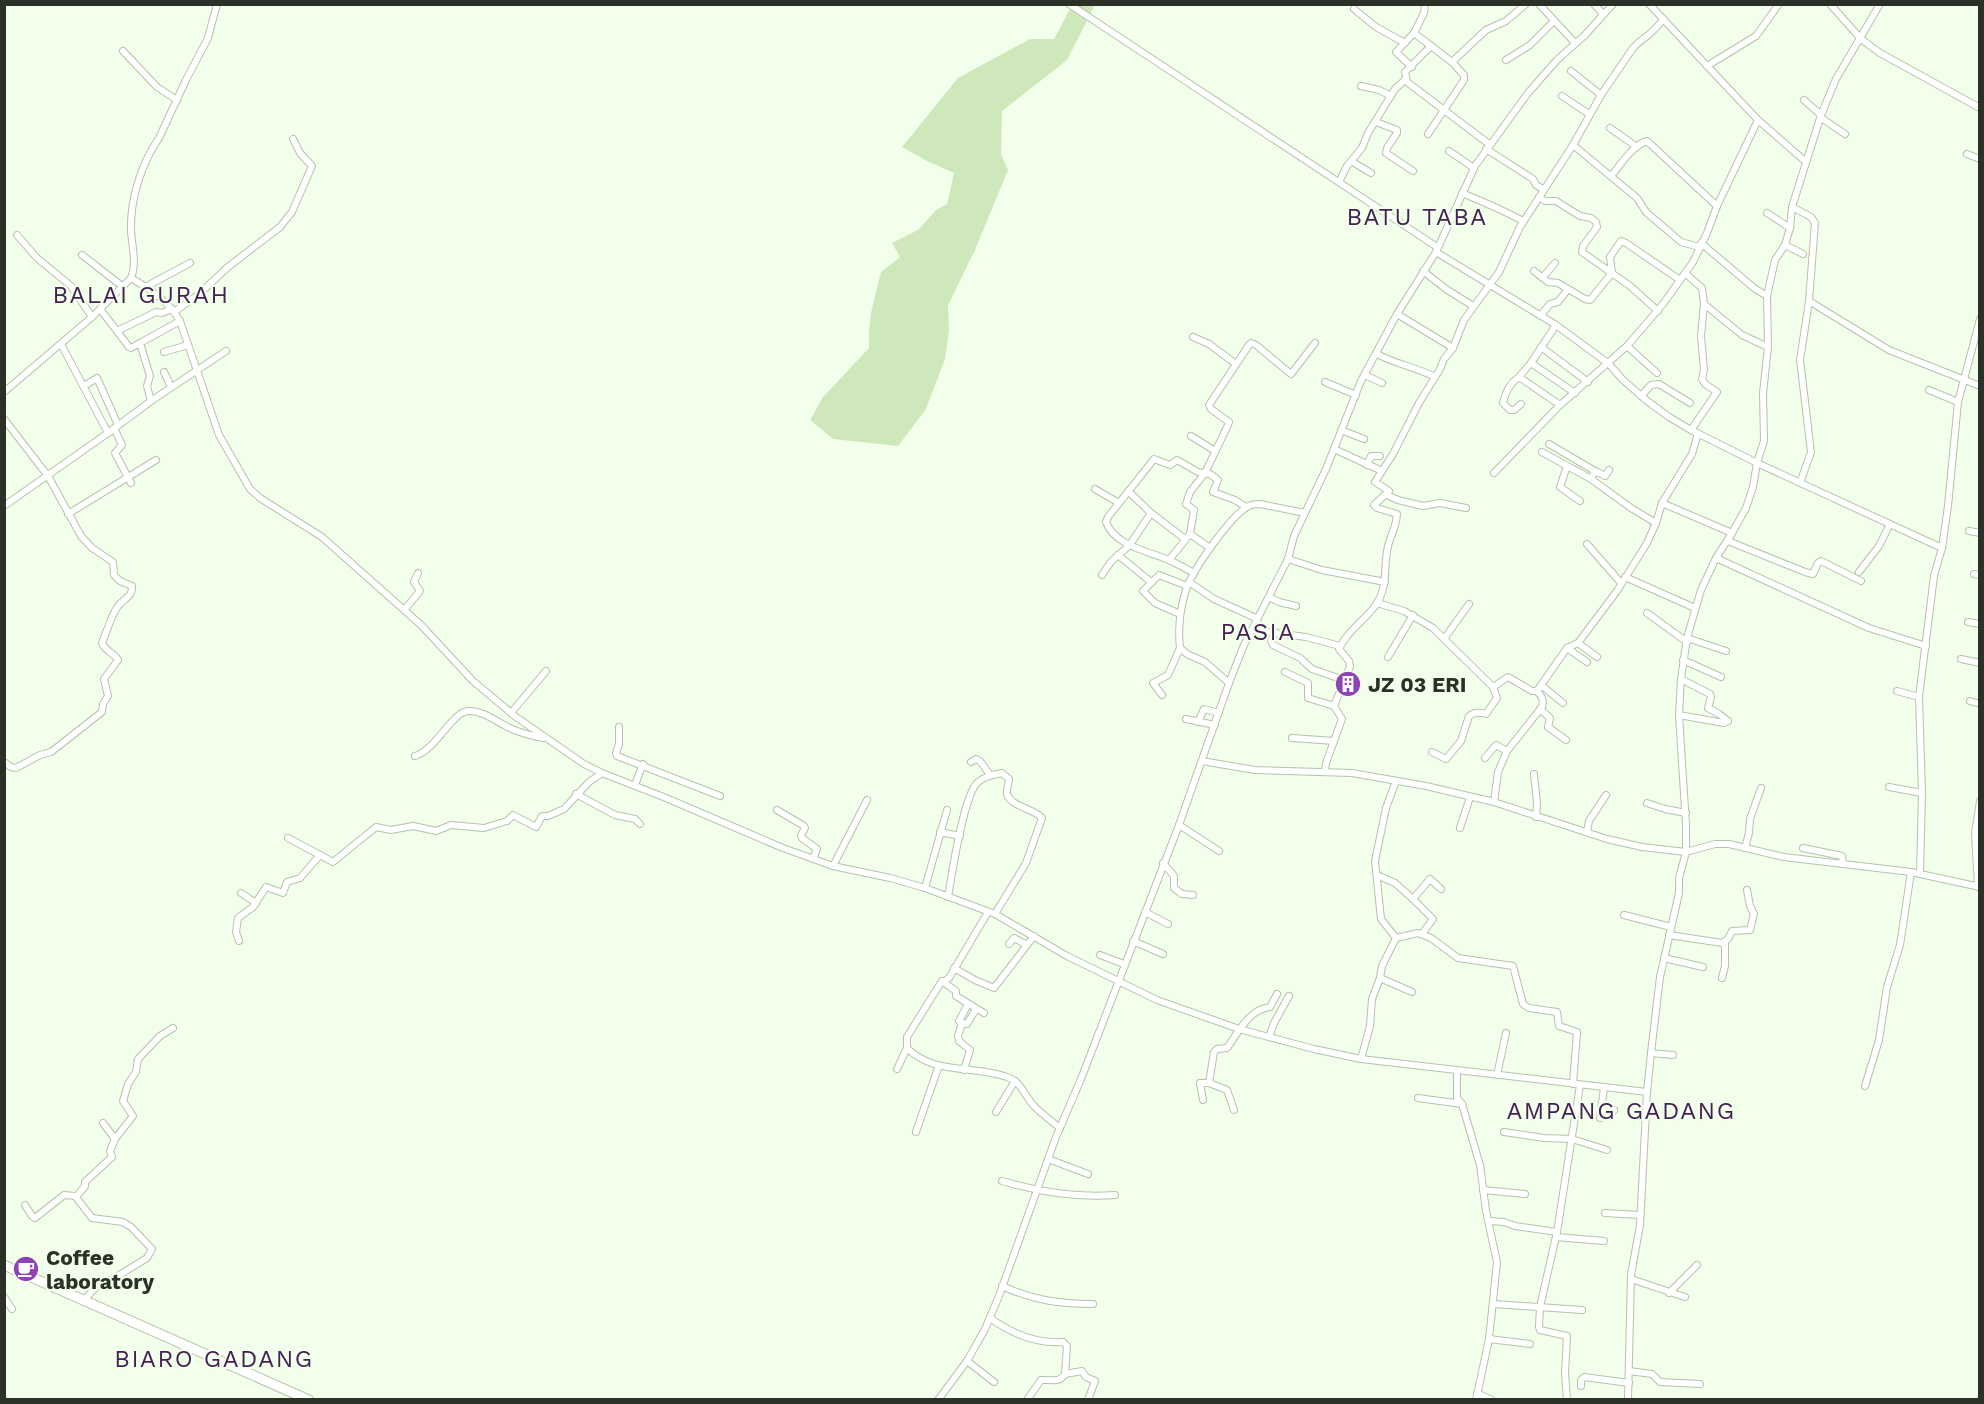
<svg xmlns="http://www.w3.org/2000/svg" width="1984" height="1404" font-family="'Work Sans',sans-serif">
<rect width="100%" height="100%" fill="#f2ffea"/>
<!-- green -->
<polygon fill="#cee8bc" points="1072,5 1095,5 1067,60 1002,111 1001,154 1008,170 975,250 948,305 949,331 945,359 926,409 898,446 833,439 810,420 823,397 869,348 869,331 871,313 881,272 900,257 892,243 918,230 936,210 947,204 954,173 927,161 902,147 958,78 1030,39 1054,39"/>
<g fill="none" stroke-linecap="round" stroke-linejoin="round">
<!-- minor casing -->
<g stroke="#b4c3aa" stroke-width="8">
<g id="minor">
<polyline points="1069,4 1437,247"/>
<polyline points="1425,4 1424,13 1414,33 1452,62 1464,75 1464,80 1428,134"/>
<polyline points="1539,4 1575,43"/>
<polyline points="1594,4 1603,14"/>
<polyline points="1649,4 1758,120 1805,161"/>
<polyline points="1830,4 1861,39 1880,53 1980,108"/>
<polyline points="1354,9 1376,27 1405,43"/>
<polyline points="1431,46 1405,72 1407,82 1489,144"/>
<polyline points="123,51 157,87 177,100"/>
<polyline points="1506,60 1530,45 1554,21"/>
<polyline points="1452,62 1486,30 1506,21 1526,4"/>
<polyline points="1707,66 1756,36 1779,4"/>
<polyline points="1412,67 1396,52 1414,33"/>
<polyline points="1571,71 1601,95"/>
<polyline points="1361,86 1379,90 1391,96"/>
<polyline points="1562,96 1589,114"/>
<polyline points="1804,100 1821,115"/>
<polyline points="1820,117 1845,134"/>
<polyline points="1376,122 1397,130 1397,133 1387,148 1386,153 1413,171"/>
<polyline points="1610,128 1637,147"/>
<polyline points="1573,145 1637,198 1646,212 1681,242 1699,247"/>
<polyline points="1486,149 1533,179 1536,185 1543,189"/>
<polyline points="1449,151 1474,168"/>
<polyline points="1967,154 1980,159"/>
<polyline points="1351,161 1371,173"/>
<path d="M1612,175C1620,165 1634,144 1647,141L1717,206"/>
<polyline points="1339,182 1347,166 1362,148 1368,133 1395,89 1406,79"/>
<path d="M1462,193C1483,202 1503,210 1523,221"/>
<polyline points="1539,197 1545,201 1556,201 1580,216 1591,218 1596,222 1597,227 1583,246 1582,252 1630,286 1658,311"/>
<polyline points="1792,207 1811,217 1815,223 1809,301 1800,360 1811,452 1800,483"/>
<polyline points="1767,213 1790,228"/>
<polyline points="17,235 37,258 71,286 92,317"/>
<polyline points="1701,243 1754,288 1767,296"/>
<polyline points="1785,245 1803,254"/>
<polyline points="1436,252 1556,325 1609,364 1623,380 1646,400 1669,417 1691,430 1757,463 1942,548"/>
<polyline points="82,255 122,286"/>
<polyline points="1423,271 1446,289 1473,306"/>
<polyline points="1534,271 1548,282 1558,283 1568,289"/>
<polyline points="1686,274 1702,288 1704,304 1742,335 1768,347"/>
<polyline points="1543,277 1555,263"/>
<path d="M131,278C150,289 168,301 180,321L219,435L250,489L260,498L322,537L421,625L473,681L516,717L584,764L602,773L666,798L783,848L833,866L890,878L925,888L995,914L1067,956L1157,1000L1239,1029L1314,1049L1361,1059L1647,1092"/>
<polyline points="147,286 190,263"/>
<polyline points="1809,301 1889,350 1980,386"/>
<polyline points="100,309 117,331 156,312 162,313 172,309"/>
<polyline points="174,312 198,295 228,267 280,227 292,212 312,166 300,153 293,139"/>
<polyline points="1397,314 1453,348"/>
<polyline points="1541,315 1550,304 1558,302 1568,289 1585,299 1590,300 1612,273 1610,257 1621,241 1626,243 1680,280"/>
<polyline points="1556,325 1531,363 1519,377 1560,405"/>
<polyline points="117,331 129,347 131,348 140,343"/>
<polyline points="1193,337 1209,344 1236,364"/>
<polyline points="61,344 108,433"/>
<polyline points="1627,346 1657,373"/>
<polyline points="1541,347 1588,382"/>
<polyline points="164,352 188,345"/>
<path d="M1377,354C1395,364 1416,367 1435,377"/>
<polyline points="1531,363 1575,393"/>
<polyline points="164,372 171,387"/>
<polyline points="1365,375 1382,383"/>
<path d="M1519,377C1510,383 1505,393 1503,403L1510,410H1514L1521,404"/>
<polyline points="1325,382 1356,395"/>
<polyline points="84,386 97,378 118,425"/>
<polyline points="1929,390 1958,402"/>
<path d="M4,392L92,317L131,278C137,264 132,246 131,231C130,200 141,164 159,138L186,80L208,38L217,4"/>
<polyline points="1641,396 1651,385 1659,384 1690,403"/>
<polyline points="151,401 147,386 150,376 140,343 180,321"/>
<path d="M4,419L48,476L81,536L92,548L113,562L114,575L120,581L132,586C133,597 124,598 118,606C111,616 107,631 102,643C105,651 114,653 118,660L104,679L108,696L103,704L102,712L51,752L40,755L16,768L11,767L4,762"/>
<polyline points="114,428 122,445 115,453 131,483"/>
<polyline points="1341,430 1364,439"/>
<polyline points="1691,430 1717,392 1705,384 1702,379 1704,370 1701,336 1704,304"/>
<polyline points="1191,436 1215,451"/>
<polyline points="1549,444 1595,471 1591,479"/>
<polyline points="1334,449 1382,471"/>
<polyline points="1542,452 1591,479 1631,508 1656,523"/>
<polyline points="1367,465 1371,456 1380,456"/>
<polyline points="1567,466 1560,487 1580,501"/>
<polyline points="1595,471 1605,476 1609,470"/>
<polyline points="1494,473 1560,405 1627,346 1663,304 1693,262 1707,233 1717,206 1758,120"/>
<polyline points="1095,489 1119,503"/>
<polyline points="1128,491 1151,513 1185,539"/>
<polyline points="1387,495 1398,500 1423,506 1440,503 1466,508"/>
<polyline points="1662,503 1732,533"/>
<polyline points="4,506 108,433 151,401 226,351"/>
<polyline points="1151,513 1129,546 1118,555 1151,582"/>
<polyline points="68,514 156,460"/>
<polyline points="1969,531 1980,533"/>
<polyline points="1190,534 1210,548"/>
<polyline points="1728,541 1805,572 1813,574 1818,563 1821,561 1861,581"/>
<polyline points="1587,544 1621,583"/>
<polyline points="1716,558 1869,628 1926,646"/>
<polyline points="1288,559 1322,570 1385,582"/>
<polyline points="1169,560 1190,534 1194,510 1186,504 1190,492 1205,473 1228,425 1229,422 1211,409 1209,405 1249,345 1251,343 1256,345 1291,374 1315,343"/>
<polyline points="1859,572 1879,546 1890,524"/>
<path d="M1194,573C1186,569 1178,564 1169,560C1148,551 1115,546 1106,522L1108,517L1154,459L1170,465L1177,460L1198,472L1210,474L1218,480L1213,492L1235,500L1246,507"/>
<polyline points="1974,574 1980,575"/>
<polyline points="1102,575 1110,563 1118,555"/>
<polyline points="1625,577 1695,608"/>
<polyline points="1189,582 1214,599 1258,619"/>
<polyline points="1269,597 1279,602 1296,606"/>
<path d="M1377,603L1404,611L1433,628L1493,687L1508,677L1532,691H1537C1542,697 1544,699 1542,707L1507,751L1498,772L1494,802"/>
<polyline points="405,609 420,591 414,582 418,573"/>
<polyline points="1647,613 1687,642"/>
<polyline points="1180,614 1155,603 1143,591 1159,575 1187,586"/>
<polyline points="1968,622 1980,624"/>
<polyline points="1253,630 1306,637 1340,646"/>
<polyline points="1275,632 1271,641 1273,645 1300,658 1312,669 1344,680"/>
<polyline points="1687,638 1726,651"/>
<polyline points="1444,639 1469,604"/>
<polyline points="1578,643 1597,657"/>
<polyline points="1567,648 1587,662"/>
<polyline points="1388,657 1413,615"/>
<polyline points="1961,659 1980,663"/>
<polyline points="1683,660 1721,677"/>
<polyline points="1285,672 1308,683 1308,698 1334,706"/>
<polyline points="1681,679 1710,694 1711,697 1708,708 1719,714 1728,721"/>
<path d="M1229,683L1205,662L1187,654L1180,648C1178,630 1180,610 1185,593C1190,573 1229,518 1247,507C1251,504 1255,504 1260,504L1305,513"/>
<polyline points="1541,685 1563,703"/>
<polyline points="1537,691 1567,648 1578,643 1617,591 1647,543 1656,523 1662,503 1692,454 1698,433"/>
<polyline points="1897,691 1919,697"/>
<polyline points="1162,695 1153,683 1168,675 1180,648"/>
<polyline points="1970,701 1980,704"/>
<polyline points="1540,709 1550,718 1548,727 1566,740"/>
<polyline points="511,713 546,671"/>
<polyline points="1679,715 1724,723 1728,721"/>
<polyline points="1186,719 1215,725"/>
<polyline points="1198,722 1204,709 1219,713"/>
<polyline points="619,727 619,744 616,753 617,756 720,796"/>
<polyline points="1292,738 1334,741"/>
<path d="M1432,752L1446,759L1461,741L1469,716C1474,712 1480,712 1486,714L1497,698L1493,687"/>
<path d="M415,756C436,750 452,712 468,711C483,710 498,723 512,729C521,733 533,736 543,738"/>
<polyline points="1485,758 1496,745 1507,751"/>
<polyline points="1202,761 1255,770 1352,773 1426,786 1494,802 1607,839 1642,847 1686,852 1715,844 1729,844 1784,857 1911,872 1980,887"/>
<polyline points="971,762 976,759 980,761 990,775"/>
<path d="M1325,771L1326,763L1342,719L1334,706L1350,667L1349,661L1339,649C1347,631 1364,621 1375,606C1389,587 1383,567 1388,546C1391,534 1396,528 1397,514L1377,508L1374,505L1389,491L1375,482L1393,454L1419,403L1440,369L1444,359L1453,348L1464,320L1499,272L1520,227L1573,145L1601,95L1633,48C1644,36 1653,35 1663,19"/>
<polyline points="1534,774 1537,803 1536,817"/>
<polyline points="635,785 643,764"/>
<polyline points="1889,787 1922,793"/>
<polyline points="576,794 615,815 635,819 640,824"/>
<polyline points="1647,803 1665,809 1686,813"/>
<polyline points="777,810 804,826 805,828 801,835 802,838 817,849 813,859"/>
<polyline points="1179,825 1219,851"/>
<polyline points="1460,828 1470,797"/>
<polyline points="940,832 960,836"/>
<polyline points="1587,832 1589,821 1606,795"/>
<polyline points="288,838 320,855"/>
<polyline points="1745,848 1749,833 1750,819 1761,788"/>
<polyline points="1803,848 1842,856 1843,864"/>
<polyline points="1163,863 1174,876 1174,888 1182,894 1193,895"/>
<polyline points="833,866 867,800"/>
<polyline points="1920,874 1922,793 1919,697 1934,576 1942,548 1948,506 1958,402 1980,319"/>
<polyline points="1377,875 1395,883 1413,899 1430,879 1441,889"/>
<polyline points="1978,887 1975,833 1980,801"/>
<polyline points="925,888 947,810"/>
<polyline points="241,893 256,903"/>
<path d="M948,897C952,874 963,798 977,783C984,776 993,775 1002,773L1009,779C1009,783 1006,790 1007,794C1011,807 1035,809 1042,818L1026,863L995,914"/>
<polyline points="1413,899 1433,919 1422,934"/>
<path d="M988,912L949,978L940,984L907,1037V1048C933,1075 975,1065 1007,1077C1021,1081 1025,1097 1035,1107C1042,1114 1051,1121 1060,1128"/>
<polyline points="1145,912 1168,924"/>
<polyline points="1624,915 1671,927"/>
<polyline points="1669,935 1722,943 1728,939 1732,931 1750,930 1754,914 1750,906 1747,890"/>
<polyline points="1396,938 1418,933 1431,938 1458,958 1513,966 1523,1004 1529,1008 1557,1012 1559,1026 1577,1032 1573,1084"/>
<polyline points="239,941 236,932 238,918 253,907 266,887 283,893 287,882 300,878 320,855 333,862 376,827 391,830 413,826 436,831 451,825 484,828 507,821 513,815 536,827 542,816 548,816 564,809 589,782 602,773"/>
<polyline points="1133,941 1163,954"/>
<polyline points="1009,944 1014,938 1027,945"/>
<polyline points="1100,955 1124,964"/>
<polyline points="1664,958 1703,967"/>
<polyline points="954,968 975,980 994,988 1034,936"/>
<polyline points="1380,978 1412,992"/>
<polyline points="1722,978 1725,966 1725,942"/>
<polyline points="942,981 956,991 956,996 984,1013"/>
<polyline points="962,1023 967,1024 976,1009"/>
<polyline points="1269,1037 1274,1023 1289,996"/>
<polyline points="1651,1053 1673,1055"/>
<polyline points="1361,1059 1370,1026 1372,999 1380,978 1382,966 1396,938 1381,919 1375,861 1386,808 1396,781"/>
<polyline points="897,1069 907,1048"/>
<polyline points="964,1070 970,1050 959,1041 958,1036 962,1023 959,1021 968,1004"/>
<polyline points="1457,1071 1457,1098 1462,1104 1480,1165 1486,1211 1497,1262 1489,1339 1476,1400"/>
<polyline points="1497,1075 1506,1033"/>
<polyline points="1865,1086 1879,1040 1887,987 1900,945 1911,872"/>
<polyline points="1418,1098 1462,1104"/>
<polyline points="1203,1100 1200,1083 1209,1083"/>
<polyline points="1601,1109 1614,1110"/>
<path d="M1234,1110L1227,1090L1209,1083L1214,1052L1217,1049L1227,1048C1238,1033 1249,1009 1270,1007L1277,994"/>
<polyline points="996,1112 1015,1081"/>
<polyline points="1600,1118 1604,1088"/>
<polyline points="103,1123 115,1139"/>
<polyline points="916,1132 939,1065"/>
<polyline points="1504,1132 1544,1138 1572,1139 1607,1150"/>
<polyline points="1048,1159 1088,1174"/>
<path d="M1002,1181C1039,1192 1076,1198 1115,1195"/>
<polyline points="1483,1190 1525,1194"/>
<polyline points="76,1197 85,1186 85,1182 112,1157 110,1151 115,1139 133,1116 123,1101 128,1084 136,1072 138,1059 160,1036 173,1028"/>
<polyline points="25,1205 32,1216 35,1218 64,1195 75,1196 92,1218 123,1222 131,1227 152,1249 147,1258 113,1279 99,1284 83,1301"/>
<polyline points="1605,1213 1640,1215"/>
<polyline points="1489,1221 1504,1222 1515,1226 1557,1232"/>
<polyline points="1556,1237 1604,1241"/>
<polyline points="1631,1279 1685,1297"/>
<path d="M1002,1286C1033,1300 1059,1304 1093,1304"/>
<polyline points="1669,1293 1697,1265"/>
<polyline points="4,1297 12,1309"/>
<polyline points="1494,1304 1582,1310"/>
<path d="M990,1318C1011,1333 1037,1344 1063,1342L1067,1346L1065,1374C1059,1384 1050,1379 1041,1380L1027,1400"/>
<polyline points="1489,1339 1530,1344"/>
<polyline points="967,1361 994,1382"/>
<polyline points="1629,1371 1652,1374 1660,1382 1700,1384"/>
<polyline points="1065,1374 1082,1371 1086,1377 1095,1381 1088,1400"/>
<polyline points="1581,1386 1581,1380 1584,1377 1629,1383"/>
<polyline points="1477,1393 1492,1400"/>
<polyline points="938,1400 967,1361 985,1329 999,1296 1056,1137 1081,1079 1179,825 1229,683 1244,645 1288,559 1294,536 1326,469 1361,381 1397,314 1436,252 1475,166 1528,93 1557,60 1585,35 1613,4"/>
<polyline points="1567,1400 1565,1373 1567,1336 1540,1330 1539,1327 1540,1307 1557,1232 1580,1085"/>
<polyline points="1628,1400 1631,1275 1640,1225 1647,1092 1651,1053 1660,977 1679,893 1679,878 1686,852 1686,825 1679,715 1681,679 1687,638 1701,590 1716,558 1732,533 1746,508 1753,487 1757,463 1764,441 1763,393 1768,347 1767,296 1775,260 1785,245 1790,228 1792,207 1821,115 1836,79 1880,4"/>
</g>
</g>
<!-- highway casing -->
<g stroke="#b4c3aa" stroke-width="11">
<polyline id="highway" points="4,1265 309,1400"/>
</g>
<!-- minor -->
<use href="#minor" stroke="#fff" stroke-width="6"/>
<!-- highway -->
<use href="#highway" stroke="#fff" stroke-width="9"/>
</g>
<!-- icons -->
<defs>
<g id="building-disc" transform="scale(1.35)"><circle r="9.5" fill="#8f43b4" stroke="#f2ffea"/><path d="M-4-6H4V6H1V3H-1V6H-4ZM-2.5-4.3h1.7v1.8h-1.7ZM.8-4.3h1.7v1.8H.8ZM-2.5-1h1.7V.8h-1.7ZM.8-1h1.7V.8H.8Z" fill="#fff"/></g>
<g id="cafe-disc" transform="scale(1.35)"><circle r="9.5" fill="#8f43b4" stroke="#f2ffea"/><path d="M-5.5-4.5H6V0H3Q3 3.5 0 3.5H-2.5Q-5.5 3.5-5.5 0ZM3-3.2v2h1.7v-2ZM-6 4.5H4V6H-6Z" fill="#fff"/></g>
</defs>
<g fill-rule="evenodd">
<use href="#building-disc" x="1348" y="684"/>
<use href="#cafe-disc" x="26" y="1269"/>
</g>
<g text-anchor="middle" dominant-baseline="central" stroke-width="4.5" stroke-linejoin="round" paint-order="stroke">
<!-- poi labels -->
<g font-size="21" font-weight="bold" fill="#2b3127" stroke="#f2ffea" text-anchor="start">
<text x="1368" y="684">JZ 03 ERI</text>
<text x="46" y="1257">Coffee<tspan x="46" dy="24">laboratory</tspan></text>
</g>
<!-- quarter labels -->
<g font-size="24" letter-spacing="1.5" fill="#442057" stroke="#f2ffea">
<text x="1417" y="217">BATU TABA</text>
<text x="141" y="295">BALAI GURAH</text>
<text x="1258" y="632">PASIA</text>
<text x="1621" y="1111">AMPANG GADANG</text>
<text x="214" y="1359">BIARO GADANG</text>
</g>
</g>
<!-- border -->
<rect width="1984" height="1404" fill="none" stroke="#2b3127" stroke-width="12"/>
</svg>
